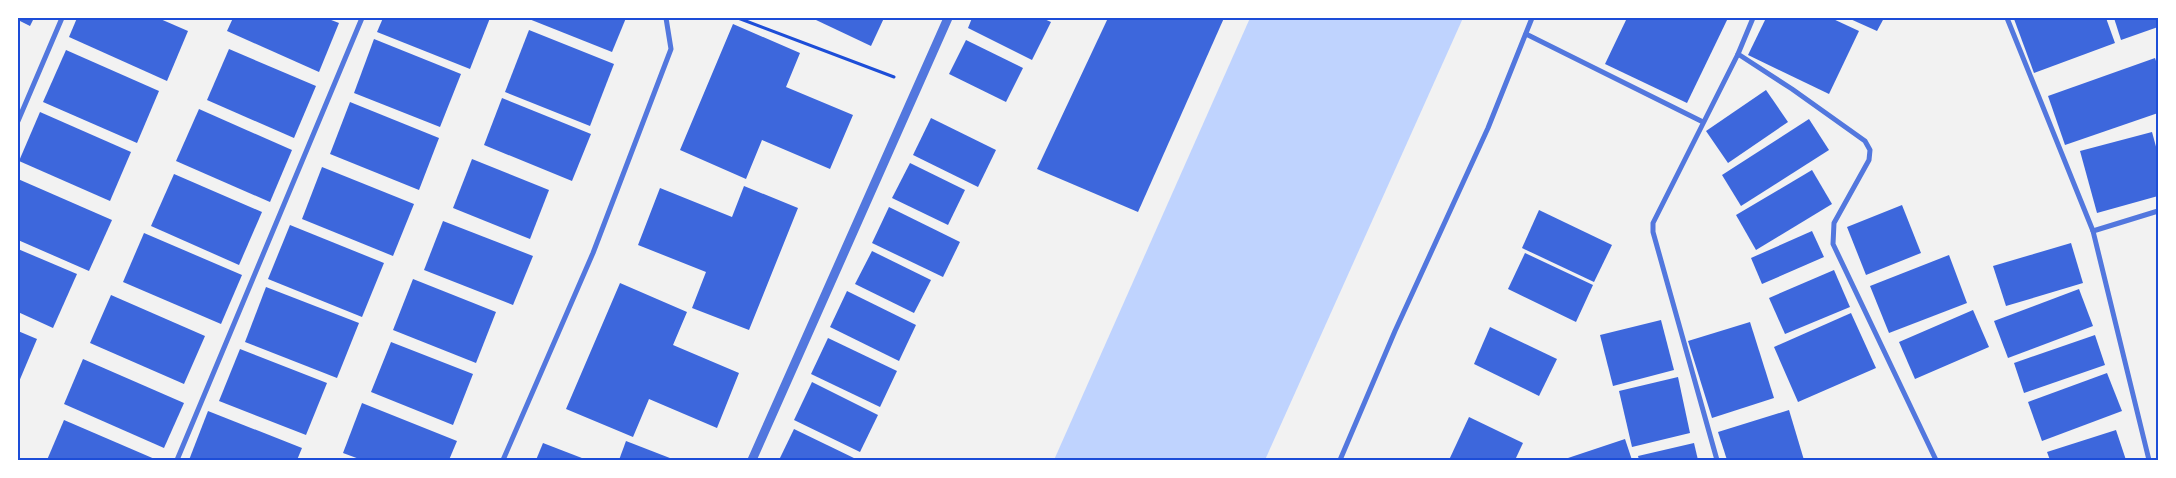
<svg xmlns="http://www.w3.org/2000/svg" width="2176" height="478" font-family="'Work Sans',sans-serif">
<rect width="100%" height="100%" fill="#f2f2f2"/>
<!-- water -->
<polygon fill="#bfd3fe" points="1250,18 1463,18 1265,460 1054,460"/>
<!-- building -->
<g fill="#3d67dc">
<polygon points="18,18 34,18 30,26 18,20"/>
<polygon points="77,18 158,18 188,31 167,81 69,37"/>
<polygon points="233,18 326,18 339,23 319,72 227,31"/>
<polygon points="383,18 490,18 470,69 377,32"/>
<polygon points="530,18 626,18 612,52 529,19"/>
<polygon points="817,18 884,18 871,46 816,20"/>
<polygon points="972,18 1042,18 1051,22 1032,60 968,28"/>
<polygon points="1108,18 1224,18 1138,212 1037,169"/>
<polygon points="1627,18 1728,18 1687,103 1605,64"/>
<polygon points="1766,18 1831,18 1859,31 1829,94 1748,55"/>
<polygon points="1848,18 1884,18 1877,31"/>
<polygon points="2018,18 2106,18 2115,43 2034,73 2014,19"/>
<polygon points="2114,18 2158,18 2158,27 2121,40"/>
<polygon points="733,24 800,53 786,87 853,115 830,169 762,140 746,179 680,150"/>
<polygon points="529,30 614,64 590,126 505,92"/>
<polygon points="374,39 461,74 440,127 354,93"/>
<polygon points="966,40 1023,68 1006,102 949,74"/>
<polygon points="229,49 316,86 294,138 207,100"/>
<polygon points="66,50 159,91 137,143 43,102"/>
<polygon points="2155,58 2158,67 2158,113 2065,145 2048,96"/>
<polygon points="1766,90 1788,122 1728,163 1706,131"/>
<polygon points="502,98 591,134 572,181 484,145"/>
<polygon points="350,102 439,138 419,190 330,154"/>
<polygon points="199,109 292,150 270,202 176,161"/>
<polygon points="40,112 131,152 110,201 19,161"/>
<polygon points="931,118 996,150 978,187 913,155"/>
<polygon points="1809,119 1829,150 1741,206 1722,175"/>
<polygon points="2152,132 2158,154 2158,196 2097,213 2080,151"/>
<polygon points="472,159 549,190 530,239 453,208"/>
<polygon points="910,163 965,190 948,225 892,198"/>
<polygon points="322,167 414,204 393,256 302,219"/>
<polygon points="1812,170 1832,204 1756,250 1736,215"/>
<polygon points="174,174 262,212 239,265 151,226"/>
<polygon points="18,179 112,220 89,271 18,240"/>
<polygon points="744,186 798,208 749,330 692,308 706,272 638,245 660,188 732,217"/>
<polygon points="1902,205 1921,253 1866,275 1847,227"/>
<polygon points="889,207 960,242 943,277 872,243"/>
<polygon points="1539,210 1612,245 1594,282 1522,248"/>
<polygon points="443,221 533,256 513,305 424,270"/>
<polygon points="290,225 384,263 362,317 268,279"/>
<polygon points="1812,231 1824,257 1762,284 1751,258"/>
<polygon points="144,233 242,275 221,324 123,282"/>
<polygon points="2071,243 2083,283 2006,306 1993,266"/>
<polygon points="18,249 77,274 53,328 18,312"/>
<polygon points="872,251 931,280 914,313 855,284"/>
<polygon points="1525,253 1593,285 1576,322 1508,289"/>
<polygon points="1949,255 1967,303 1889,333 1870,286"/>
<polygon points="1834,270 1850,307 1785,334 1769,298"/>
<polygon points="413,279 496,312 476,363 393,330"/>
<polygon points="620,283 687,312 673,345 739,373 717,428 649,399 633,437 566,409"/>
<polygon points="266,287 359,323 337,378 245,342"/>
<polygon points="2079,289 2093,326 2008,358 1994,321"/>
<polygon points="847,291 916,325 899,361 830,327"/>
<polygon points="111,295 205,336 184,384 90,343"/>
<polygon points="1973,310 1989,347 1915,379 1899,342"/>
<polygon points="1851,313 1876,368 1798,402 1774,347"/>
<polygon points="1661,320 1674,370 1613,386 1600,335"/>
<polygon points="1750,322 1774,398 1712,418 1688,341"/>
<polygon points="1490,327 1557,359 1539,396 1474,364"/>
<polygon points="18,331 37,339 18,384"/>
<polygon points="2095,335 2105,365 2024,393 2014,363"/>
<polygon points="828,338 897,371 880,407 811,374"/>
<polygon points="391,342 473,374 453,425 371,392"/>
<polygon points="240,349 327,383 306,435 219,401"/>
<polygon points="83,359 184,403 164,448 64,404"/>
<polygon points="2107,373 2122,411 2042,441 2028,402"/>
<polygon points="1678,377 1690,433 1632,447 1619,391"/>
<polygon points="812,382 878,415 860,452 794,420"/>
<polygon points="362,403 457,441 449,460 362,460 343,453"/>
<polygon points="1789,410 1804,460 1727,460 1718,432"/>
<polygon points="208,411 302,448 297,460 189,460"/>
<polygon points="1469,417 1523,443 1515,460 1449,460"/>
<polygon points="64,420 157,460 47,460"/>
<polygon points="794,429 858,460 779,460"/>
<polygon points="2116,430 2126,460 2050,460 2047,452"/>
<polygon points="1625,439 1632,460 1562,460"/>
<polygon points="626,441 675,460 619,460"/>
<polygon points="543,443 587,460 536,460"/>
<polygon points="1694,443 1698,460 1639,460 1638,456"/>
</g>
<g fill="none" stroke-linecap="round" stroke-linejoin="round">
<!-- path -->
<polyline stroke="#1d4ed8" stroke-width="3" points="738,18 894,77"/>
<!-- minor -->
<g stroke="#5277de" stroke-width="5">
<polyline points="1753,18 1738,54 1792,89 1865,141 1870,150 1869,160 1834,223 1833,244 1936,460"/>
<polyline points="2007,18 2093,231 2149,460"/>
<polyline points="1526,34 1703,122"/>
<polyline points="18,121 62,18"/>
<polyline points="2093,231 2158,211"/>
<polyline points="177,460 362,18"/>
<polyline points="503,460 593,253 671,49 666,18"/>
<polyline points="1340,460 1395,331 1488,128 1532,18"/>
<polyline points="1717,460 1653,232 1653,223 1738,54"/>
</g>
<!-- tertiary -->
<polyline stroke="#5277de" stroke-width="9" points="752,460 948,18"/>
</g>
<!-- border -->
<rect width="2176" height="478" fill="none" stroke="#ffffff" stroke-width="38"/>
<rect x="19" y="19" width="2138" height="440" fill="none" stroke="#1d4ed8" stroke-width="2"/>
</svg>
